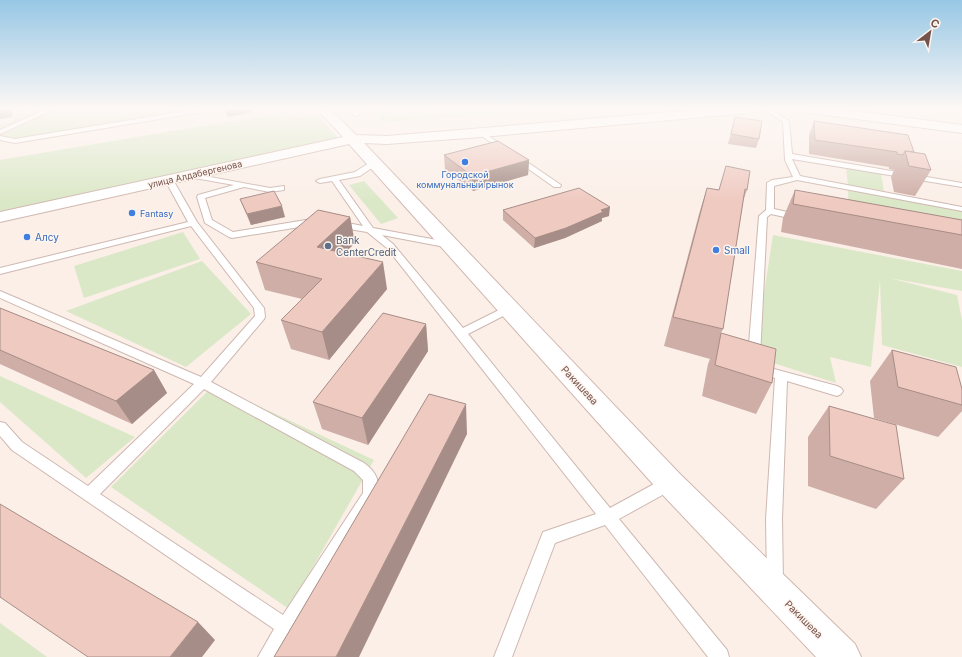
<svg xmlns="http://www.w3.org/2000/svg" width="962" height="657" font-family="Inter,sans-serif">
<rect width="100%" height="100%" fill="#fbefe8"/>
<!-- green -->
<g fill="#dbe8c7">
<polygon points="27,109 46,109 0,129 0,124 13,122 17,111"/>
<polygon points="57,109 201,109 22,139 0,136"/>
<polygon points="368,109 386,109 393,114 463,109 569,109 384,122"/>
<polygon points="292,111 296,117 317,114 341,141 0,212 0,160"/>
<polygon points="846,168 881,174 884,191 848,185"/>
<polygon points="364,181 398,218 381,224 349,185"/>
<polygon points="848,189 962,211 962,245 849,224"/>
<polygon points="183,232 200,259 84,298 74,266"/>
<polygon points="773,235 962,271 962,291 889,278 957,295 962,320 962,367 882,345 880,280 871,367 830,357 836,383 754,357"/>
<polygon points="202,261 251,314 186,367 66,311"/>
<polygon points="0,376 135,437 86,478 0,402"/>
<polygon points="214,385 374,460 289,609 111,487"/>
<polygon points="0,623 47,657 0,657"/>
</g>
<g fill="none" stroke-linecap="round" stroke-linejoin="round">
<!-- lane casing -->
<g stroke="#ceb8b1" stroke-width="2">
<g id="lane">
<polygon points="6,109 19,109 0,114 0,110"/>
<polygon points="47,109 55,109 0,134 0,130"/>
<polygon points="197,109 211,109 208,111 15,143 0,140 0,136 15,139"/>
<polygon points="346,109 353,109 360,115 355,116"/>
<polygon points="764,109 771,109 789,121 792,154 962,183 962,187 792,159 800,176 962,207 962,211 797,180 774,186 774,209 801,215 802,217 798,220 771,214 767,217 760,357 758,360 754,361 750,360 748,357 759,216 766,210 767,183 772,180 793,177 785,160 783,122"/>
<polygon points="479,132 483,132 561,185 560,187 554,187 479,134"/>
<polygon points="372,161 378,161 379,163 360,176 339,180 373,228 453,243 455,245 453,247 450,248 382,235 393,244 463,328 505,307 513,307 514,309 513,311 468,334 610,508 665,478 670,477 675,478 677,483 675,488 619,519 727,650 729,657 708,657 605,525 555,543 512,657 494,657 543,532 596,514 387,248 367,232 337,227 333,224 337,221 363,226 332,181 320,183 316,181 320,179 355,172"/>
<polygon points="189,173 270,188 284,186 284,190 270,192 244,187 205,198 212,220 233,232 318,218 322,221 318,224 232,238 229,237 205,223 197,197 198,195 234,185 189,177"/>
<path d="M166,178H172L197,222L264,308L265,317L264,319L211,382L364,463C377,472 382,484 375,500L278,657H258L274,629L12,450L0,436V422L5,423L22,442L88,486L194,384L0,298V291L201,377L255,316L254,308L191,226L0,274V268L188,222L165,180ZM204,389L354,471L363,480V493L283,615L100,494Z"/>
<polygon points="759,365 837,386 841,388 843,391 841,394 837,396 787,381 782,519 783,581 781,587 775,589 769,587 767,581 766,519 775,378 755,372 753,369 755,366"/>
</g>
</g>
<!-- street casing -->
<g stroke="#ceb8b1" stroke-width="2">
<polygon id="street" points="805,109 839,109 962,125 962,133 811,113 807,112"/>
</g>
<!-- secondary casing -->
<g stroke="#d1b7af" stroke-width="2">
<polygon id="secondary" points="317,109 330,109 356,135 387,136 708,109 755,109 753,112 749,113 481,137 387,144 364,143 680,474 855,644 861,657 816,657 660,492 349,144 0,222 0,212 343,137"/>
</g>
<!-- lane -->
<use href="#lane" fill="#fff" fill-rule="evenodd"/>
<!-- street -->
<use href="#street" fill="#fff" fill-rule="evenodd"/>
<!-- secondary -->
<use href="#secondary" fill="#fff" fill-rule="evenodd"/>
</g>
<!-- wall -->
<g fill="#ceaea6">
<polygon points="224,109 251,109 252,112 228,117"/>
<polygon points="735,117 759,139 756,148 728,144"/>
<polygon points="814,121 914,152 931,170 915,196 894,192 891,177 894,170 889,169 889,167 809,154 809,135"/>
<polygon points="444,155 529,160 528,175 473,191 445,170"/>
<polygon points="726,166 747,190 743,201 723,329 721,333 772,383 756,414 702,396 708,364 710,359 664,346 699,214 707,188 719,190"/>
<polygon points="795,190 962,220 962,269 781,232 783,218"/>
<polygon points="240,199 285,217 251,225 244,209"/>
<polygon points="503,210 609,216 602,218 602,221 565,238 534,248 503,220"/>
<polygon points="350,217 355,243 344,253 387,289 329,360 291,349 281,320 302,299 265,290 256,262"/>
<polygon points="0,308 154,370 167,393 132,424 0,364"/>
<polygon points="426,324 428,351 368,445 322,429 313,402"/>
<polygon points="892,350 962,389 962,411 938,437 874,418 870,381"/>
<polygon points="829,406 904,479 876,509 808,486 808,437"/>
</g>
<!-- shaded-wall -->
<g fill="#a78d87">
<polygon points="0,109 11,109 13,112 12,117 0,119"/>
<polygon points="225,109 251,109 252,112 228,117"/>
<polygon points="529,160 528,175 473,191 472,176"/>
<polygon points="282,206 285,217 251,225 247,214"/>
<polygon points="610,207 609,216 602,218 602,221 565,238 534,248 535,238 601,210"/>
<polygon points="350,217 355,243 324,274 317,247"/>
<polygon points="383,262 387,289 329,360 322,332"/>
<polygon points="426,324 428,351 368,445 362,418"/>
<polygon points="154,370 167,393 132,424 116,401"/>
<polygon points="466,404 467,434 359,657 336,657"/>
<polygon points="198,622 215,640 202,657 170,657"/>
</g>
<!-- building -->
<g fill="#efcac1" stroke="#a78d87">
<polygon points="735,117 762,121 759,139 731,134"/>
<polygon points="814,121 908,135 914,152 905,151 903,155 897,154 897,152 815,140"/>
<polygon points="498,141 529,160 472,176 444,155"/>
<polygon points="905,151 925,154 931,170 909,166"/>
<polygon points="726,166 750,171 747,190 745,189 723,329 673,317 707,188 719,190"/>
<polygon points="579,188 610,207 601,210 603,212 566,228 535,238 503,210"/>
<polygon points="795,190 962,220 962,235 793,204"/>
<polygon points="274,191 282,206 247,214 240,199"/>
<polygon points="318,210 350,217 317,247 383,262 322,332 281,320 322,279 256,262"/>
<polygon points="0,308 154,370 116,401 0,350"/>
<polygon points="383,313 426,324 362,418 313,402"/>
<polygon points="721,333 776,349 772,383 715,365"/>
<polygon points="892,350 956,367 962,389 962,405 898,387"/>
<polygon points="429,394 466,404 336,657 274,657"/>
<polygon points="829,406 896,425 904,479 830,456"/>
<polygon points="0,504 198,622 170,657 88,657 0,597"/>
</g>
<!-- sky -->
<linearGradient id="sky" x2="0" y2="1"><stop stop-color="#97c7e5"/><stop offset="0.54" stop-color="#fdf8f5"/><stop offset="1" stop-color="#fdf8f5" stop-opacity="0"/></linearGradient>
<rect width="962" height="201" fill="url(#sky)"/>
<!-- markers -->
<g fill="#3f7fe0" stroke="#fef4ee" stroke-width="1.5">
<circle cx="465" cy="162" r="4"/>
<circle cx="132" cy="213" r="4"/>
<circle cx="27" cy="237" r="4"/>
<circle cx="716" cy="250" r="4"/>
</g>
<circle fill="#5c6f8a" stroke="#fef4ee" stroke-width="1.5" cx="328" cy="246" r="4"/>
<g text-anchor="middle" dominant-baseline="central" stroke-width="3" stroke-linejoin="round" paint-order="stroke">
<!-- far-street labels -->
<g font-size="9" fill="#74534d" stroke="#fef4ee">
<text transform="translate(195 174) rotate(-13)">улица Алдабергенова</text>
</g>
<!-- far-shop labels -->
<g font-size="9" fill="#366cbe" stroke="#fef4ee">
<text x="465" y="174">Городской<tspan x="465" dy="10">коммунальный рынок</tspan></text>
<text x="140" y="213" text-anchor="start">Fantasy</text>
</g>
<!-- shop labels -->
<g font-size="10" fill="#366cbe" stroke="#fef4ee" text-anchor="start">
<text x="35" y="237">Алсу</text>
<text x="724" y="250">Small</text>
</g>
<!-- service labels -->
<g font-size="10" fill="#4e5e75" stroke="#fef4ee" text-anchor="start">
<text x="336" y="240">Bank<tspan x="336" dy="12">CenterCredit</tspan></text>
</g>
<!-- street labels -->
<g font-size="10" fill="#74534d" stroke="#fef4ee">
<text transform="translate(580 385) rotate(47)">Ракишева</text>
<text transform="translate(804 619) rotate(45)">Ракишева</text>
</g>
</g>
<!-- north arrow -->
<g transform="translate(930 32) rotate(31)" stroke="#fef4ee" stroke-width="3" paint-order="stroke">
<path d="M0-3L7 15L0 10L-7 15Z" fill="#74534d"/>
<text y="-6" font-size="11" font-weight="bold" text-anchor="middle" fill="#74534d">С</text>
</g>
</svg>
